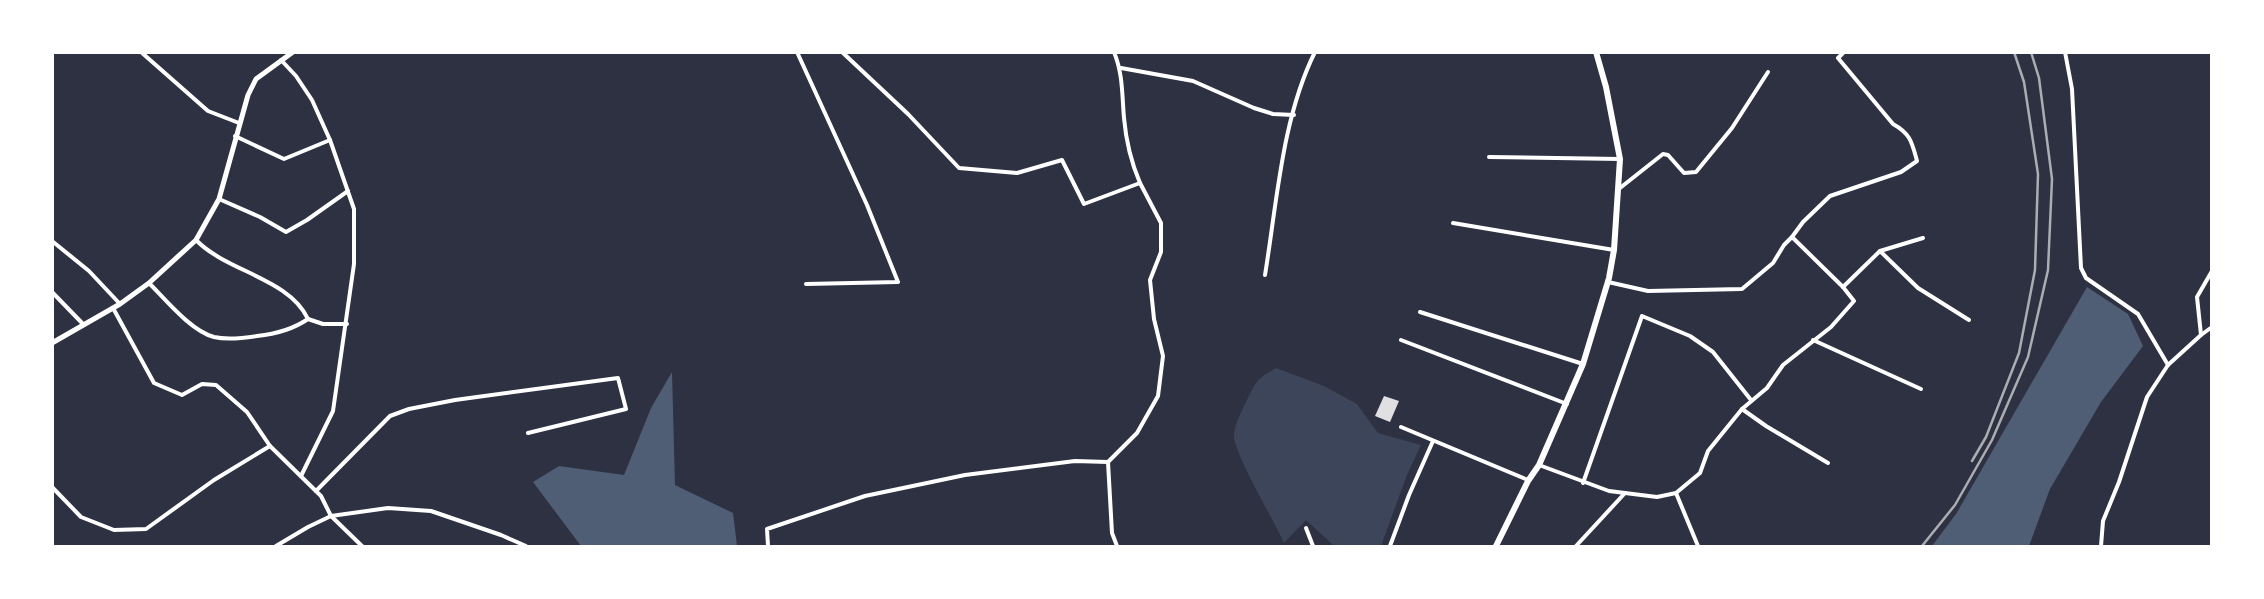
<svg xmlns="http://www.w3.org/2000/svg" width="2264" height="599" font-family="'Archivo Narrow',sans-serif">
<rect width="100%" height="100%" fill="#2d3142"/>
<!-- green -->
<path fill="#3c4559" d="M1276,368L1324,386L1357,404L1378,433L1421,445L1407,475L1381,546H1334L1306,520L1284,543C1275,522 1232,451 1234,434C1235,424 1242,410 1246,402C1256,382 1256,379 1276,368Z"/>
<!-- water -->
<g fill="#4f5d75">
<polygon points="2087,287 2128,314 2143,346 2101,402 2050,489 2029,546 1932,546 1956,514"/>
<polygon points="672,372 675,485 733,513 737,546 581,546 533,482 559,466 624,475 651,408"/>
</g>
<!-- building -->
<polygon fill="#e0e0e3" points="1384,396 1399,401 1390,422 1375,416"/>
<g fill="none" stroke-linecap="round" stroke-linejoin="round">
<!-- minor -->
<g stroke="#fff" stroke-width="4">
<polyline points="141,52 208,111 239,123"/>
<polyline points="797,52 867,205 898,282 806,284"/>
<path d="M842,52L908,114L959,168L1017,173L1062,160L1084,204L1140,183C1131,162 1126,141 1124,118C1122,95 1123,74 1114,52"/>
<polyline points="2065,52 2072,89 2081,268 2086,278 2138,314 2168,365 2201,335 2197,297 2212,271"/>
<polyline points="281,60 296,76 312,100 330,140 354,209 354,264 333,411 301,476"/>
<polyline points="1121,68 1193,81 1254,108 1273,114 1294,115"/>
<polyline points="235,136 284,159 330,140"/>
<polyline points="1489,157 1620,159"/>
<polyline points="1620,188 1663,154 1668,155 1684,173 1696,172 1732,128 1768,72"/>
<polyline points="219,199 260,217 286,232 307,220 348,191"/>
<polyline points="1453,223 1614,250"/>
<path d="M196,240C227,272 289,278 308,319L323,324H347"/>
<polyline points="52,241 89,271 120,304"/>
<polyline points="1880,251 1923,238"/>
<path d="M1265,275C1277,202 1282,118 1315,52"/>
<path d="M1608,282L1648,291L1742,289L1773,263L1784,245L1792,237L1803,222L1830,196L1901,172L1917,161C1912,143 1911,134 1893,124L1838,58L1844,52"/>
<path d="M149,283C166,300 191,331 214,337C227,340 244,338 257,336C276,334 292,330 308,319"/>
<polyline points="1843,287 1880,251 1918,288 1969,320"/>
<polyline points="52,292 83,324"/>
<polyline points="113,308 154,383 182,395 202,384 216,385 247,412 270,446 321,496 331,516 362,546"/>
<polyline points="1420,312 1583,364"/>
<polyline points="2201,335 2212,327"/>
<polyline points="1401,340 1567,404"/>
<polyline points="1813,340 1921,389"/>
<polyline points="1742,409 1766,426 1828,463"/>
<polyline points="1401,427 1528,480"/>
<polyline points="1108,462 1112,533 1117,546"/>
<polyline points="1539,465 1609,491 1657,497 1676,493 1700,473 1708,451 1742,409 1767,388 1783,365 1831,327 1854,301 1843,287 1792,237"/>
<polyline points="1583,483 1642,316 1690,336 1713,352 1751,400"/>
<polyline points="52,487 81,517 114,530 146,529 214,480 270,446"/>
<polyline points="316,491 390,416 409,409 455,400 618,378 626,409 528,433"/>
<polyline points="1676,493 1698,546"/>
<polyline points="1306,528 1313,546"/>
<polyline points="276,546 308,527 331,516 388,508 431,511 501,535 526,546"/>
<polyline points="768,546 767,529 865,496 965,475 1075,461 1108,462 1137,433 1158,396 1163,356 1154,319 1150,280 1161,252 1161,223 1140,183"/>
<polyline points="1390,546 1409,495 1433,441"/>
<polyline points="1576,546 1625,493"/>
<polyline points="2101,546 2103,521 2119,482 2147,397 2168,365"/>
</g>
<!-- tertiary -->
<polyline stroke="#fff" stroke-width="5" points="52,343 120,304 149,283 196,240 219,199 248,95 256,79 293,52"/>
<!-- primary -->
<polyline stroke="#fff" stroke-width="6" points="1496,546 1528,481 1539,465 1583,364 1609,278 1614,250 1620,159 1606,87 1596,52"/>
<!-- rail -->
<g stroke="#abadb3" stroke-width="2.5">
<polyline points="1972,461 1986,437 2019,353 2035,270 2038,174 2024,82 2014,52"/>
<polyline points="1922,546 1955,505 1992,440 2028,357 2048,270 2052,179 2039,78 2031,52"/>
</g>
</g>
<!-- border -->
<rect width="2264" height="599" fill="none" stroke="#ffffff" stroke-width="108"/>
</svg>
